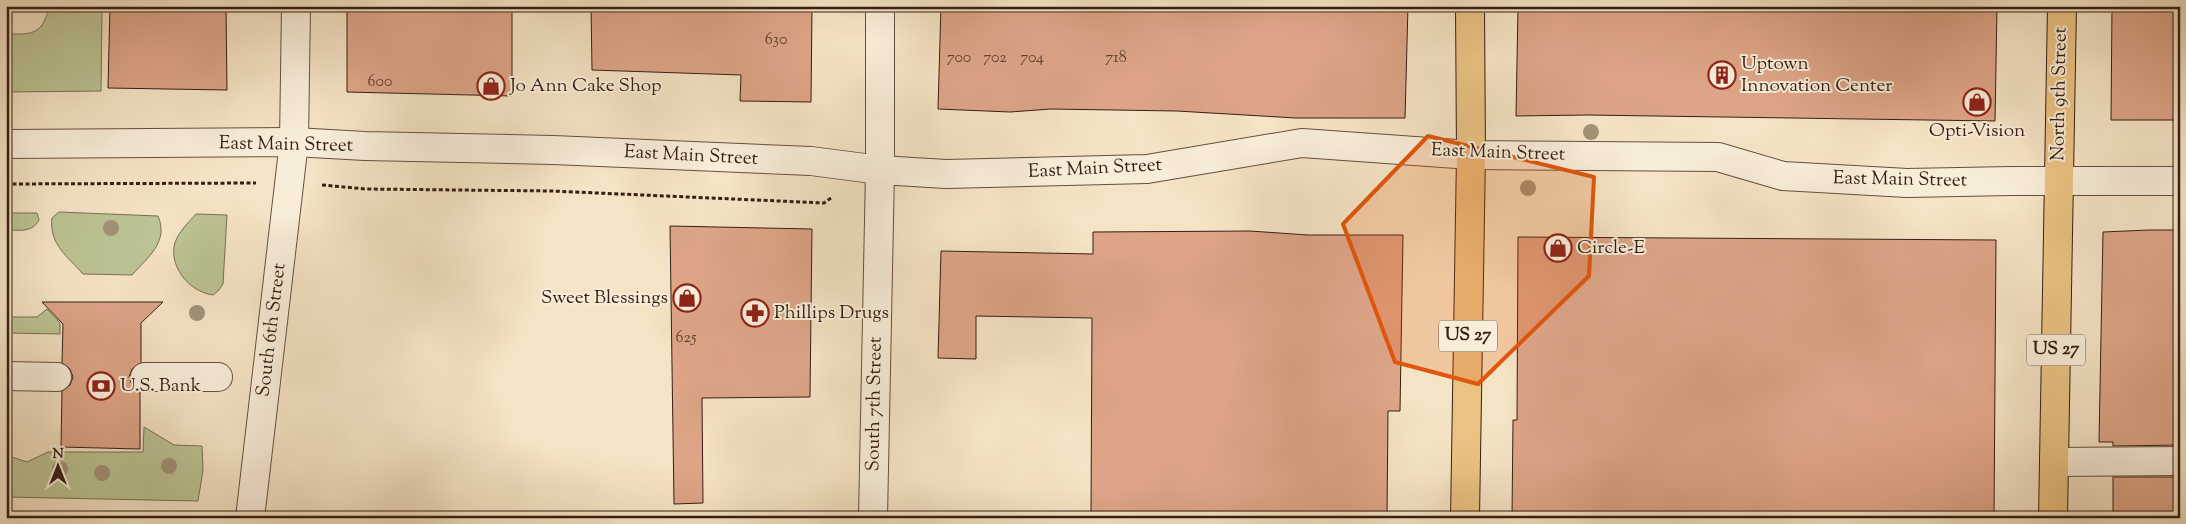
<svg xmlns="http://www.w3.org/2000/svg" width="2186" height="524" font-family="'Sorts Mill Goudy',serif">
<rect width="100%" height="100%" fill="#f4e3c4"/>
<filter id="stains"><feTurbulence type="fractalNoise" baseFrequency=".004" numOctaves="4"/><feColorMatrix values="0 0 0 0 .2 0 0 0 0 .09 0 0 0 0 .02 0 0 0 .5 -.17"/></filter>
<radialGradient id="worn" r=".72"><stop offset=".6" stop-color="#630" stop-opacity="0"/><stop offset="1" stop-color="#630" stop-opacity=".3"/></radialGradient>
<!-- green -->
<g fill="#bcc394" stroke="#797054">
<path d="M48,10L102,11L101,91L6,92V34C29,34 42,36 48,10Z"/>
<path d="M59,212L158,216C169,242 148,257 132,275L83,274C67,256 49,244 52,218Z"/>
<path d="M6,213H37L39,220C32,233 20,230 6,230Z"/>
<path d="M196,214L227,215L223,284L219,290L213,295C191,292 171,270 174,247C176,234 188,223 196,214Z"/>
<polygon points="47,309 60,323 60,334 6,333 6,317 37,317"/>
<polygon points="144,427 174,445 202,446 203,470 198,501 6,497 6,455 27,462 48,452 143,452"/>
<polygon points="6,512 149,514 149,518 6,518"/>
<polygon points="162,514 195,515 195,518 162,518"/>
</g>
<!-- building -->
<g fill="#dda487" stroke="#361e13">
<polygon points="110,6 226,6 227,90 108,88"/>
<polygon points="347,6 512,6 512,96 347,92"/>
<polygon points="591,6 812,6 811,102 740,101 741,75 592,70"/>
<polygon points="941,6 1408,6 1405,118 1296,118 1177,111 1051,109 1010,112 938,109"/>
<polygon points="1518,6 1997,6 1995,121 1587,115 1516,116"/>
<polygon points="2112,6 2180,6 2180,120 2111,120"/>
<polygon points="670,226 812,229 810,397 702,398 703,503 674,504"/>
<polygon points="2149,230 2180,230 2180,445 2113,446 2113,442 2099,442 2103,232"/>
<polygon points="1250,231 1308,235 1403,235 1400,411 1388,411 1387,518 1172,518 1173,514 1091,513 1092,318 976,316 976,359 938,358 941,251 1093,254 1093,232"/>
<polygon points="1518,237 1996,240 1994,518 1512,518 1513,420 1517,420"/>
<polygon points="42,302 163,302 141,323 141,363 132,369 129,377 132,385 140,391 140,449 61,447 62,391 70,385 73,377 70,369 62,363 63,324"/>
<rect x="2113" y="477" width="67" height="41"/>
</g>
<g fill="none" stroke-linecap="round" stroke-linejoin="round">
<!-- minor casing -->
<g stroke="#664f3f" stroke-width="30">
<g id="minor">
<polyline points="6,144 294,142 365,146 553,150 811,161 880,170 946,174 1147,169 1302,143 1471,155 1718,157 1783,176 1907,183 2011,181 2180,181"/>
<polyline points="6,376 57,377"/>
<polyline points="145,377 218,377"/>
<polyline points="2054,462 2180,461"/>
<polyline points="250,518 294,142 296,6"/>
<polyline points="873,518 880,170 880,6"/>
</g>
</g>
<!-- highway casing -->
<g stroke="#361e13" stroke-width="30">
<g id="highway">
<polyline points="1465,518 1471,155 1470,6"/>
<polyline points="2053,518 2062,6"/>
</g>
</g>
<!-- path -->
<g stroke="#361e13" stroke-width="3" stroke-dasharray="4 2.5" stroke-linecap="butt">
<polyline points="6,184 256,183"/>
<polyline points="322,185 366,189 552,191 824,203 831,198"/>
</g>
<!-- minor -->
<use href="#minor" stroke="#f8edd9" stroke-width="28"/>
<!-- highway -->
<use href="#highway" stroke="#eac282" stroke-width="28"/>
</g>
<!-- trees -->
<g fill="#a29278">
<circle cx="1591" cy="132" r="8"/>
<circle cx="1528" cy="188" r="8"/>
<circle cx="111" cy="228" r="8"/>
<circle cx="197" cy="313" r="8"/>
<circle cx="169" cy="466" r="8"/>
<circle cx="60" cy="469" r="8"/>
<circle cx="102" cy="473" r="8"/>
</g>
<!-- marked area -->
<path fill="#df560c" fill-opacity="0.2" stroke="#df560c" stroke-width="4" stroke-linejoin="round" d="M1428,136L1594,177L1589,276L1478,384L1395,362L1343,224Z"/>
<!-- icons -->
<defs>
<g id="building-ring" transform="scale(1.4375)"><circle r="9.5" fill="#f8edd9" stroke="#8f2418" stroke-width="1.5"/><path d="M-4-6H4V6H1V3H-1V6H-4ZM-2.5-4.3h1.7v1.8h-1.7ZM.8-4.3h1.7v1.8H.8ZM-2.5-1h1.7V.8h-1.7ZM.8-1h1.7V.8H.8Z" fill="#8f2418"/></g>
<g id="shop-ring" transform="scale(1.4375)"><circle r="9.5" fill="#f8edd9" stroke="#8f2418" stroke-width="1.5"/><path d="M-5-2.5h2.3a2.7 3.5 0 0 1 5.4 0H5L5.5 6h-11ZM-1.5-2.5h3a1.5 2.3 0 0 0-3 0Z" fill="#8f2418"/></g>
<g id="pharmacy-ring" transform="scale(1.4375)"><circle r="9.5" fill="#f8edd9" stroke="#8f2418" stroke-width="1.5"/><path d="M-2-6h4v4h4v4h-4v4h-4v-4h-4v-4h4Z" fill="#8f2418"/></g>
<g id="bank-ring" transform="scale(1.4375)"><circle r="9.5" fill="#f8edd9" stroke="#8f2418" stroke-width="1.5"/><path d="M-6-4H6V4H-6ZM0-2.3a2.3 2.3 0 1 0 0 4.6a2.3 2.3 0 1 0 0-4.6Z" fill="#8f2418"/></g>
</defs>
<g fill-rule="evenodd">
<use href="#building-ring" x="1722" y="75"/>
<use href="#shop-ring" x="491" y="86"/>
<use href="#shop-ring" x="1977" y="102"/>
<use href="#shop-ring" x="1558" y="248"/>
<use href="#shop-ring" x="687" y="298"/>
<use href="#pharmacy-ring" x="755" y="313"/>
<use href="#bank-ring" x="101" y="386"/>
</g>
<g text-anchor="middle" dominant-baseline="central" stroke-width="4" stroke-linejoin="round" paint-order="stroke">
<!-- number labels -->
<g font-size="16" fill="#604030">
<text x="776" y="40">630</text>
<text x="959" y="58">700</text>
<text x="995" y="58">702</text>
<text x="1032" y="58">704</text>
<text x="1116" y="58">718</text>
<text x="380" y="82">600</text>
<text x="686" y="338">625</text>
</g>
<!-- shield labels -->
<g fill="#f8edd9" stroke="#705c4e" stroke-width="1">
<rect x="1439" y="320.5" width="58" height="31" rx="4"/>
<rect x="2027" y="334.5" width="58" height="31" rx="4"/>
</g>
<g font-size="18" font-weight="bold" fill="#361e13">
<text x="1468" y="336">US 27</text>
<text x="2056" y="350">US 27</text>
</g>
<!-- poi labels -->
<g font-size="19" fill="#361e13" stroke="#f8edd9" text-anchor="start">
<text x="1741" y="64">Uptown<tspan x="1741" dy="22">Innovation Center</tspan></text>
<text x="510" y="86">Jo Ann Cake Shop</text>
<text x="1977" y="131" text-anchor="middle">Opti-Vision</text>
<text x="1577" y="248">Circle-E</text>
<text x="668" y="298" text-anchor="end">Sweet Blessings</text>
<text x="774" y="313">Phillips Drugs</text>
<text x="120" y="386">U.S. Bank</text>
</g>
<!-- street labels -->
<g font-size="19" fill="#361e13" stroke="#f8edd9">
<text transform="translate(2060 94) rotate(-89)">North 9th Street</text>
<text transform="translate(286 145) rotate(1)">East Main Street</text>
<text transform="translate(1498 153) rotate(2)">East Main Street</text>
<text transform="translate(691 156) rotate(3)">East Main Street</text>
<text transform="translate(1095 169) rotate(-3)">East Main Street</text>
<text transform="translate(1900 180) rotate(1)">East Main Street</text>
<text transform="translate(272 330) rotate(-83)">South 6th Street</text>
<text transform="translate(875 404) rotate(-89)">South 7th Street</text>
</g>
</g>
<!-- margin -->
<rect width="2186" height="524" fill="none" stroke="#f4e3c4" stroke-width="25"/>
<rect x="8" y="8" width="2171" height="509" fill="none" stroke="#361e13" stroke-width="2.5"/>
<rect x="12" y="12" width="2161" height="499" fill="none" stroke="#361e13"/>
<!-- north arrow -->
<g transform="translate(58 466)" stroke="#f8edd9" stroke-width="4" paint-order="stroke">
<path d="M0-4L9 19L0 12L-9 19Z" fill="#361e13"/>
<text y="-8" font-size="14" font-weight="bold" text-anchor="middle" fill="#361e13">N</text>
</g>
<rect width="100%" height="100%" filter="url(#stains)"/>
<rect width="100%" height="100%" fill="url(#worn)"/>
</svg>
